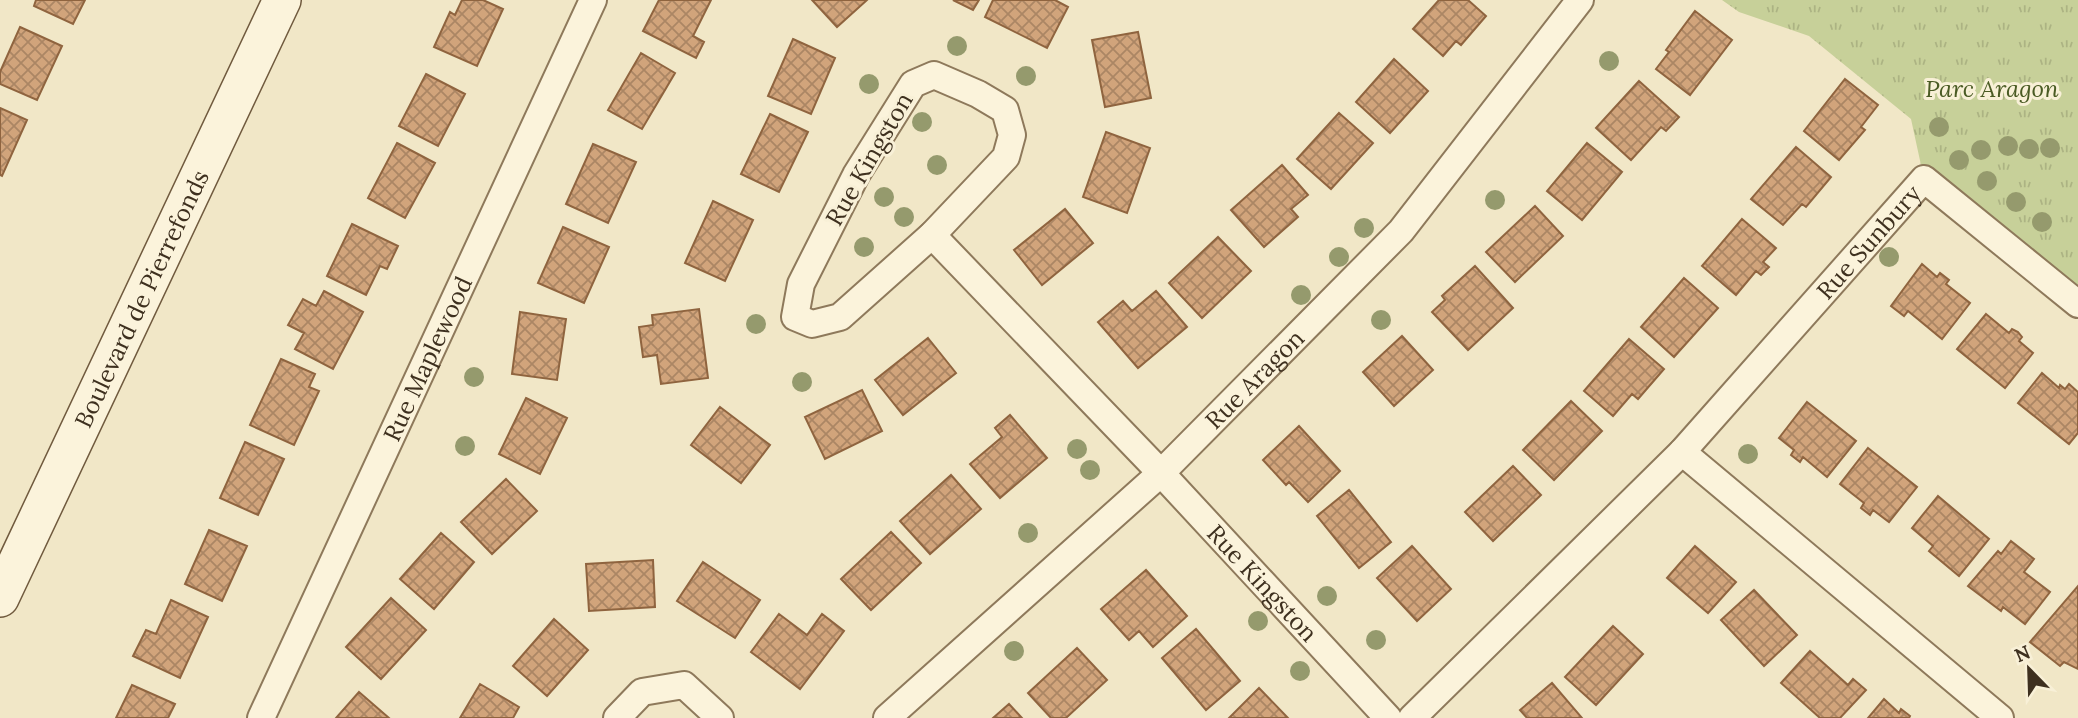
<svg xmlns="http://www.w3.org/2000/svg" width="2078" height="718" font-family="Lora,serif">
<defs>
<pattern id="park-tufts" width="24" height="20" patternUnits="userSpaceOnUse" patternTransform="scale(1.75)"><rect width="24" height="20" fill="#c7d099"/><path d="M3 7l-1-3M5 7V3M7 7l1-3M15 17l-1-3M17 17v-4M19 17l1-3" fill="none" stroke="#acb383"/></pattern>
<pattern id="building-cross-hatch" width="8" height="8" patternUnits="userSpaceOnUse" patternTransform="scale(1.75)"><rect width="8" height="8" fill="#d1a47b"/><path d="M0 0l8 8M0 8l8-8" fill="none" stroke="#ab8664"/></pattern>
</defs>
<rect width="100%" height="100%" fill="#f1e7c7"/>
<!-- park -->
<path fill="url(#park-tufts)" d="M1722,0H2078V304L1924,179L1911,119L1809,36L1739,12Z"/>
<!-- building -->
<path fill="url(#building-cross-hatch)" stroke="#8f643f" stroke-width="2" d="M36,0H85L73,24L34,6Z
M462,0H483L503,9L477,66L434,47L450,12L455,15Z
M659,0H711L693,36L704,42L696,58L643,31Z
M812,0H867L837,27Z
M953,0H979L973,10Z
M993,0H1055L1068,7L1047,48L985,17Z
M1439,0H1468L1486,16L1461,45L1456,41L1443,56L1413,29Z
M1695,11L1732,40L1690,95L1656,69L1669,52L1666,50Z
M20,27L62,46L37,100L0,84V72Z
M1138,32L1151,98L1105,107L1092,40Z
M793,39L835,58L811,114L768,96Z
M641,53L675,73L642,129L608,110Z
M1394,59L1428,91L1390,133L1356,102Z
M426,74L465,94L438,146L399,126Z
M1845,79L1878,105L1861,127L1865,130L1839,160L1804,131Z
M1639,81L1679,117L1666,131L1661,127L1631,160L1596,128Z
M0,108L27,120L2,176L0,175Z
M1339,113L1373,143L1331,189L1297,159Z
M770,114L808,132L779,192L741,174Z
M1106,132L1150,148L1127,213L1083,197Z
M397,143L435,163L405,218L368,198Z
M1587,143L1622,172L1582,220L1547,191Z
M593,144L636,162L608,223L566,204Z
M1796,147L1831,177L1806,207L1802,204L1783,225L1751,199Z
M1282,165L1308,195L1291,209L1298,217L1264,247L1231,210Z
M713,201L753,220L725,281L685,263Z
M1535,206L1563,236L1515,282L1486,252Z
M1065,209L1093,243L1042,285L1014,250Z
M1742,219L1776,248L1763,262L1769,267L1761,275L1756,271L1736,295L1702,266Z
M352,224L398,246L387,269L380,266L366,295L327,276Z
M563,227L609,247L584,303L538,283Z
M1218,237L1251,271L1202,318L1169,283Z
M1922,264L1937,277L1940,273L1949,280L1946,284L1970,303L1942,339L1908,311L1904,316L1891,306Z
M1475,266L1513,308L1468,350L1432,312L1445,300L1442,296Z
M1684,278L1718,308L1674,357L1641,327Z
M324,291L363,312L333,369L295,349L304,333L288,325L303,299L316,306Z
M1156,291L1187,327L1138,368L1098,322L1123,301L1132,311Z
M699,309L708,378L661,384L657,355L643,357L639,327L653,325L652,315Z
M520,312L566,319L557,380L512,374Z
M1986,314L2009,333L2012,329L2018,332L2022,337L2019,341L2033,353L2005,388L1957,349Z
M1402,336L1433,370L1394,406L1363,372Z
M928,338L956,373L903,415L875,380Z
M1629,339L1664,369L1638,399L1632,394L1613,416L1584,391Z
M281,359L315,374L309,387L319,391L294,445L250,425Z
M2042,373L2059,388L2060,385L2065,389L2069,384L2078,392V433L2069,444L2018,403Z
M862,390L882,431L825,459L805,417Z
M526,398L567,418L540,474L499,454Z
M1571,401L1602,431L1554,480L1523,450Z
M1807,402L1856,441L1827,477L1803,457L1800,462L1791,455L1794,450L1779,438Z
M720,407L770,445L741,483L691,445Z
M1010,415L1047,458L1000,498L970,464L1002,437L995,428Z
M1299,426L1340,471L1308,502L1289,482L1286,485L1263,460Z
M245,442L284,459L258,515L220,498Z
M1868,448L1917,487L1889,522L1873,510L1870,515L1861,508L1864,503L1840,484Z
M1513,466L1541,495L1493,541L1465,512Z
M951,475L981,509L930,554L900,521Z
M506,479L537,511L492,554L461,522Z
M1349,490L1391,542L1359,568L1317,516Z
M1938,496L1989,539L1959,576L1929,551L1933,546L1912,528Z
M209,530L247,546L222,601L185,584Z
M891,532L921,563L871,610L841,579Z
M441,533L474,562L434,609L400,579Z
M2011,541L2034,559L2024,572L2050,592L2025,624L2003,607L2001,611L1968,586L1998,551L2001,554Z
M1412,546L1451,589L1417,621L1377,578Z
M1695,546L1736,582L1708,613L1667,578Z
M653,560L655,607L589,611L586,564Z
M703,562L760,600L735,638L677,601Z
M1146,570L1187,616L1153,647L1139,631L1129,640L1101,609Z
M2078,586V669L2064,662L2060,666L2030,642Z
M1754,590L1797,635L1764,666L1721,620Z
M391,598L426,630L381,679L346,647Z
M171,600L208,617L180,678L133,656L146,630L156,634Z
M779,614L807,635L822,614L844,631L800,689L751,652Z
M554,619L588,650L547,696L513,666Z
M1613,626L1643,654L1596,705L1565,677Z
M1196,629L1240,681L1206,710L1162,658Z
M1077,648L1107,680L1066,718H1051L1028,693Z
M1810,651L1848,685L1853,679L1866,690L1840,718H1820L1781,683Z
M1552,683L1582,718H1527L1520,710Z
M480,684L519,707L513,718H460Z
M132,685L175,704L168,718H116Z
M1259,688L1288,718H1229Z
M359,692L389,718H336Z
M1884,699L1899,713L1901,709L1910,716L1909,718H1868Z
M1009,704L1022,718H993Z"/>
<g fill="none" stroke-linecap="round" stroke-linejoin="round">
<defs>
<g id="minor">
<path d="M934,75L978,94L1005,110L1012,135L1006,157L932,235L840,317L812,324L795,317L801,284L856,175L913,84Z"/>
<path id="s1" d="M932,235L1161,473L1388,718"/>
<path d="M1682,452L2000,718"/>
<path id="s2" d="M261,718L593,0"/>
<path d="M617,718L642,692L684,685L720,718"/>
<path id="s3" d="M887,718L1161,473L1401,231L1580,0"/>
<path id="s4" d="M1412,718L1682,452L1924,179L2078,304"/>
</g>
<g id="secondary">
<path id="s5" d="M0,598L282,0"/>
</g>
</defs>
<!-- minor casing -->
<use href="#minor" stroke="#8e795b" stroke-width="30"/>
<!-- secondary casing -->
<use href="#secondary" stroke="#705a3e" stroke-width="40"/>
<!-- minor -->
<use href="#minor" stroke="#fbf3db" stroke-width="26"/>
<!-- secondary -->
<use href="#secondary" stroke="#fbf3db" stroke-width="37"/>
</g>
<!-- trees -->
<g fill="#959a6d">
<circle cx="957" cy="46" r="10"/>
<circle cx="1609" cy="61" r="10"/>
<circle cx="1026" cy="76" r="10"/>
<circle cx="869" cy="84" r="10"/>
<circle cx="922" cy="122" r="10"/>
<circle cx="1939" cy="127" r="10"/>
<circle cx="2008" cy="146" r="10"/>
<circle cx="2050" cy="148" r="10"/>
<circle cx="2029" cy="149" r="10"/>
<circle cx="1981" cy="150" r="10"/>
<circle cx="1959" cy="160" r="10"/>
<circle cx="937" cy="165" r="10"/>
<circle cx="1987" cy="181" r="10"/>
<circle cx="884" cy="197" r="10"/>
<circle cx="1495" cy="200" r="10"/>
<circle cx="2016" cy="202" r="10"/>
<circle cx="904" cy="217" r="10"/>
<circle cx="2042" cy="222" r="10"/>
<circle cx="1364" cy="228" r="10"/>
<circle cx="864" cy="247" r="10"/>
<circle cx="1339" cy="257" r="10"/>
<circle cx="1889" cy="257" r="10"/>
<circle cx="1301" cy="295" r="10"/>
<circle cx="1381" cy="320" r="10"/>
<circle cx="756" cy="324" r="10"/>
<circle cx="474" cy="377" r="10"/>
<circle cx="802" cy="382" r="10"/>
<circle cx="465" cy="446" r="10"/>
<circle cx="1077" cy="449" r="10"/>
<circle cx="1748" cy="454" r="10"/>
<circle cx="1090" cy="470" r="10"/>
<circle cx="1028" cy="533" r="10"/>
<circle cx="1327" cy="596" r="10"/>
<circle cx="1258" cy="621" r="10"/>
<circle cx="1376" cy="640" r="10"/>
<circle cx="1014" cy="651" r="10"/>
<circle cx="1300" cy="671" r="10"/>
</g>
<g text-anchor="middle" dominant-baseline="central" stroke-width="6" stroke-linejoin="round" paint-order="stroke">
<!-- park labels -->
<g font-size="24" font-style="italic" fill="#4a5b24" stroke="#f8f0d7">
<text x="1992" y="88">Parc Aragon</text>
</g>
<!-- street labels -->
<g font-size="24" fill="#3e301f" stroke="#f8f0d7">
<text transform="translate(869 159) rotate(-60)">Rue Kingston</text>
<text stroke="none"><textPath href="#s4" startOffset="660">Rue Sunbury</textPath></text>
<text stroke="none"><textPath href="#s5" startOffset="331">Boulevard de Pierrefonds</textPath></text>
<text stroke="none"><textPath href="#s2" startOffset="396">Rue Maplewood</textPath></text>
<text stroke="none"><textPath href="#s3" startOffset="500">Rue Aragon</textPath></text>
<text stroke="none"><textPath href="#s1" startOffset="480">Rue Kingston</textPath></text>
</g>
</g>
<!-- north arrow -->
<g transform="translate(2029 669) rotate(337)" stroke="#f8f0d7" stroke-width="5" paint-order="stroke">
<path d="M0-5L12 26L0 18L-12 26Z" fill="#3e301f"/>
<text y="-10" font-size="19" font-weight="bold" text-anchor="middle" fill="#3e301f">N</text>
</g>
</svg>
